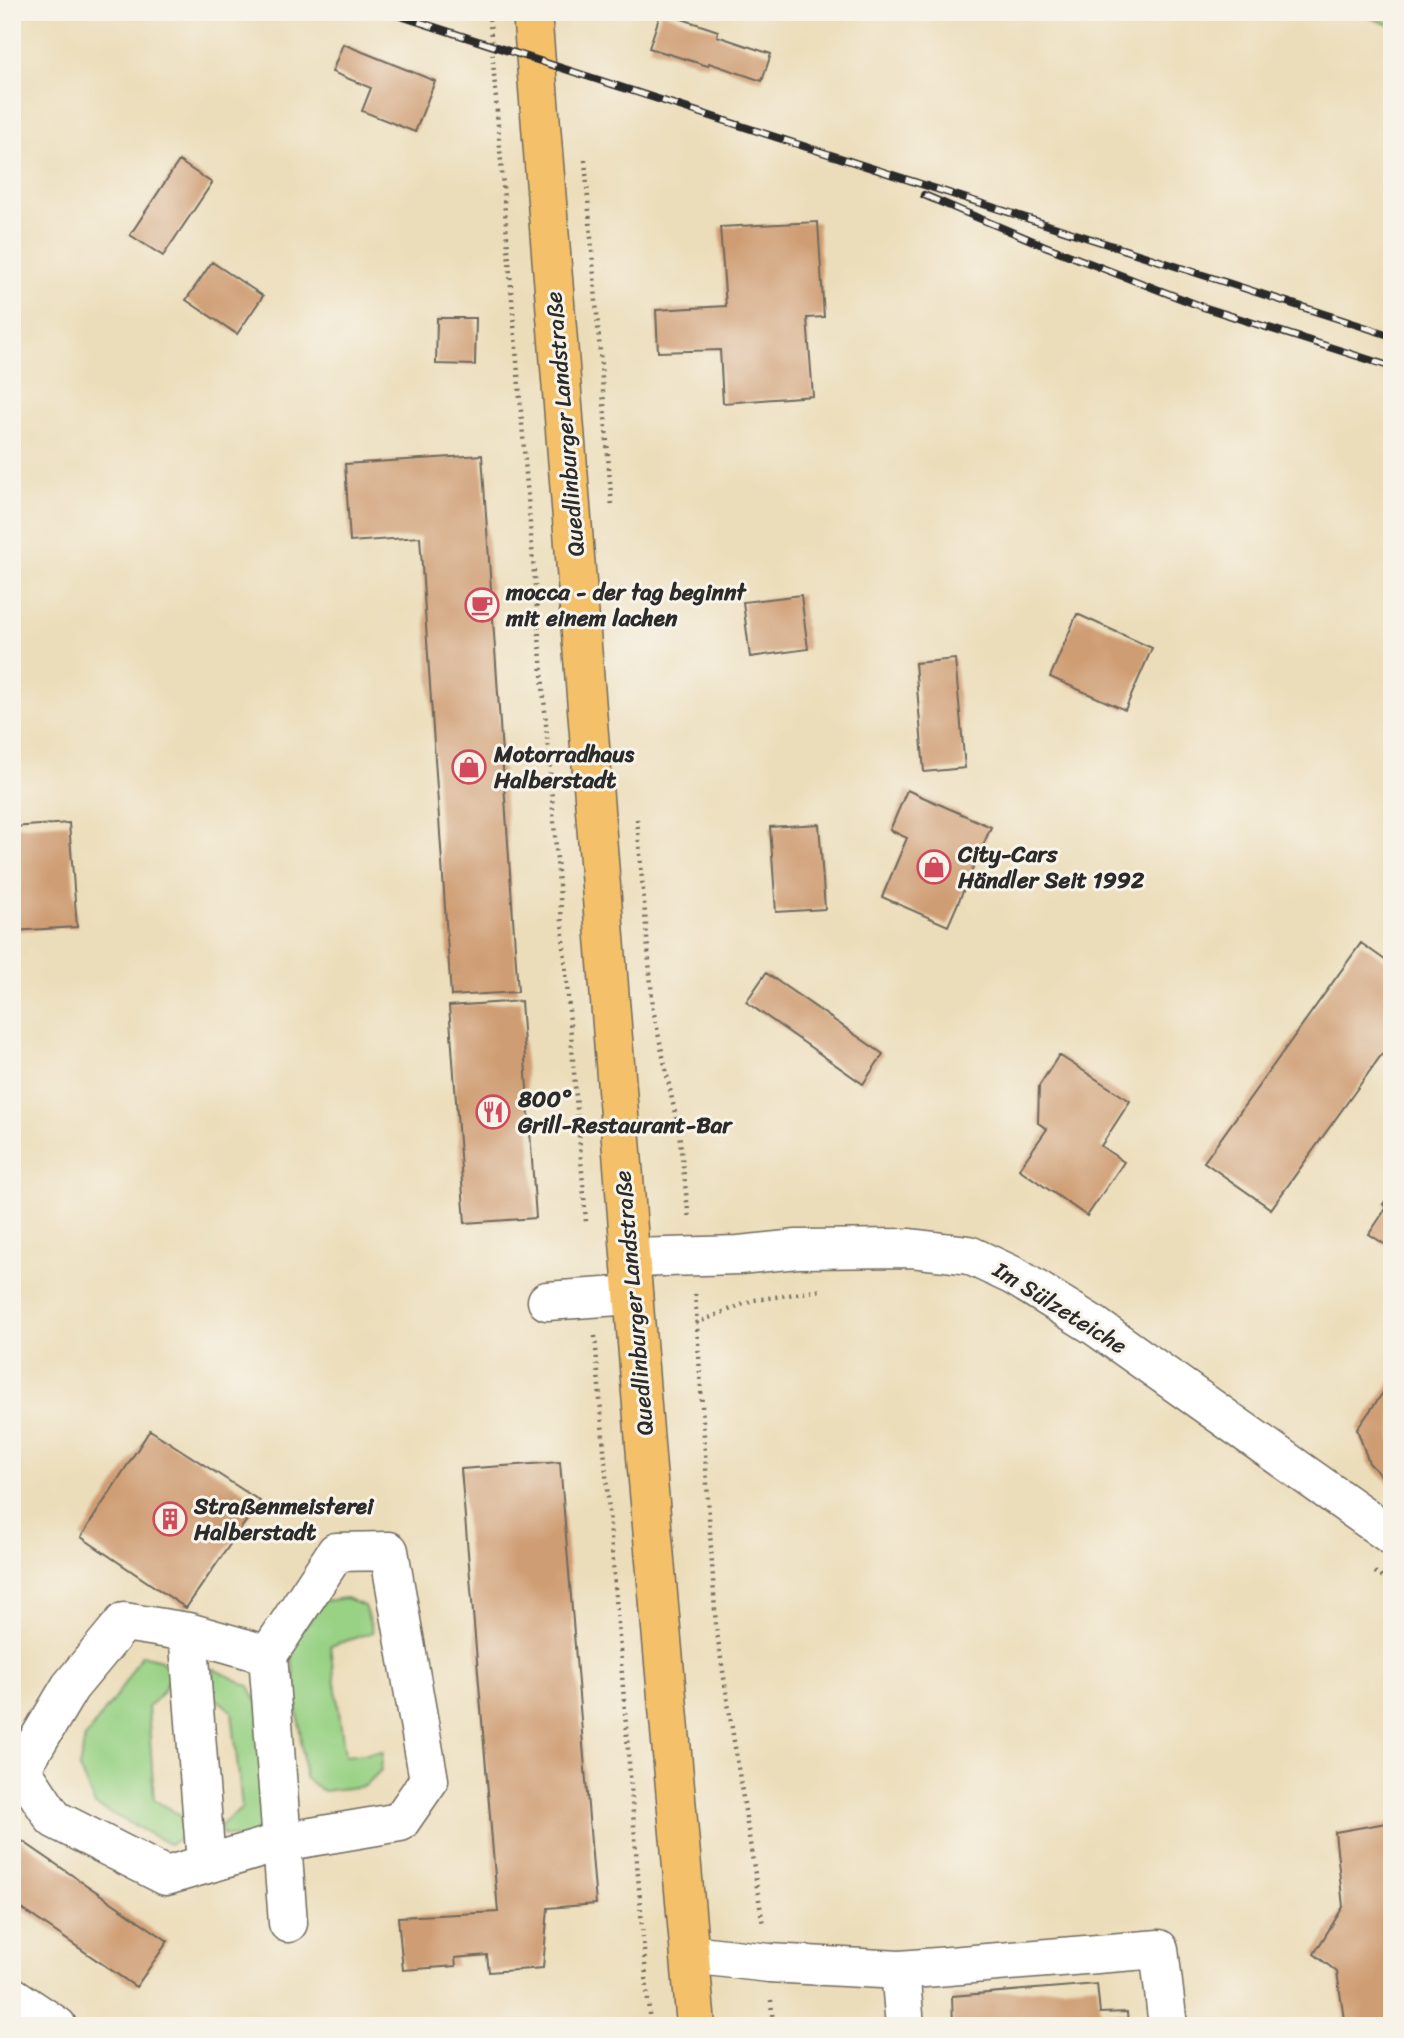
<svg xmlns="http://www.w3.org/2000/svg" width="1404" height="2038" font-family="Sriracha,sans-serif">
<rect width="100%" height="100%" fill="#f7f3e8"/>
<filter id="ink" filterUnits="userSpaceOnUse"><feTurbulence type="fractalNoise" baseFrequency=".0143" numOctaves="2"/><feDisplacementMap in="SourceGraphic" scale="14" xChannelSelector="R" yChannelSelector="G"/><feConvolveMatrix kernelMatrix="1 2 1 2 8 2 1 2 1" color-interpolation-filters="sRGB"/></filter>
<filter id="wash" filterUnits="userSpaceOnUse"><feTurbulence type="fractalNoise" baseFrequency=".00686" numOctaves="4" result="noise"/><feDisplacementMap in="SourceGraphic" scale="28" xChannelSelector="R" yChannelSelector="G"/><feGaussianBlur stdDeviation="1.57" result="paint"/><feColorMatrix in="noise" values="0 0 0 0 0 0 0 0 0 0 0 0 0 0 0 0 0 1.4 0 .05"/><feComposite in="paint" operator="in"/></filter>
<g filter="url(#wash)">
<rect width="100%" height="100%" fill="#ecddba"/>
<!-- green -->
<path fill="#99d285" stroke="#627e58" stroke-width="2" d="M1369,12H1392V26L1366,16Z
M346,1598L364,1606L373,1632L330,1646L345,1756L383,1752L381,1770L365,1786L323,1791L305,1778L291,1646L324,1601Z
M142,1655L161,1660L171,1674L164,1690L148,1707L154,1800L180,1815L182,1838L169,1844L95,1805L79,1768L85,1738L119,1692Z
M214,1669L249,1686L262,1711L263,1824L248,1839L223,1835L220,1826L242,1808L232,1711L209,1693Z"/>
<g id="blocks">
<!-- building -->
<path fill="#cf9d73" d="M661,12L718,31L717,36L771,54L762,81L709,63L708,66L649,48Z
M343,44L435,81L415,132L362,111L371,88L332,72Z
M179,161L212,183L163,256L130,235Z
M818,222L824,317L807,318L813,396L723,403L720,350L658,352L656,310L726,306L720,227Z
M212,262L263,296L237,334L186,300Z
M437,318H476L475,365L436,364Z
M482,455L518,992L451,996L420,537L350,542L345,464Z
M801,595L808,649L750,657L743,602Z
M1077,614L1152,648L1125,710L1050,677Z
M955,659L965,768L924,772L915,663Z
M907,790L991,827L948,926L882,897L907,838L890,830Z
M69,823L77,927L12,931V827Z
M819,824L825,909L776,912L770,827Z
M1361,943L1392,965V1040L1271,1209L1204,1162Z
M766,973L883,1054L863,1084L746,1002Z
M521,1001L536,1218L465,1223L449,1006Z
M1059,1055L1130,1101L1101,1146L1124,1162L1087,1216L1019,1169L1047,1129L1038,1123L1039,1086Z
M1392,1192V1249L1369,1234L1387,1207L1383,1204Z
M1392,1380V1487L1369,1463L1357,1429Z
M150,1430L260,1501L186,1608L81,1537Z
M560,1462L596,1904L548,1908L543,1968L489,1972L487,1955L455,1958L456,1966L403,1970L398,1917L498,1912L461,1469Z
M1392,1822V2026H1345L1337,1972L1314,1954L1343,1907L1335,1832Z
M12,1834L168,1941L136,1987L12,1902Z
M1097,1984L1100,2013L1127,2012L1128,2026H953L952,1996Z"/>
</g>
</g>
<g filter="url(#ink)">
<use href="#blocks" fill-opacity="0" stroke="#6f695d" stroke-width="2"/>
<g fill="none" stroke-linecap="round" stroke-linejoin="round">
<defs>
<path id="minor" d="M631,1258L739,1255L797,1249L910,1248L969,1255L1014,1276L1095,1326L1392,1536
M547,1301L633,1295
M188,1632L206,1863
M268,1655L188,1632L124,1622L70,1687L21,1769L54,1819L166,1876L282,1842L400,1822L429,1780L389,1551L336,1552L268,1655L288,1923
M690,1954L769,1963L900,1970L1159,1949L1168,2026
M900,1970L905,2026
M12,1996L57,2026"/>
<path id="major" d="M532,12L647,1469L696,2026"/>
</defs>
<!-- minor casing -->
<use href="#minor" stroke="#6f695d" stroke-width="41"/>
<!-- major casing -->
<use href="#major" stroke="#6f695d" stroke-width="41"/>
<!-- path -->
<path stroke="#6f695d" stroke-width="4.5" stroke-dasharray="2 5" stroke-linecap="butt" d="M489,12L586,1222
M585,160L612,507
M637,819L653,1009L679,1132L689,1219
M695,1294L716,1627L763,1925
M696,1323L754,1300L823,1290
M595,1336L650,2026
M1375,1572L1392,1584
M771,2000L773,2026"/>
<!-- minor -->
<use href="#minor" stroke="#fff" stroke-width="38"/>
<!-- major -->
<use href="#major" stroke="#f4c16a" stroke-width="38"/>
<defs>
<path id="rail" d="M388,12L1392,336
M924,195L1045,246L1203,307L1392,367"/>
</defs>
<!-- rail casing -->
<use href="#rail" stroke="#2b2b2b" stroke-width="8"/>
<!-- rail -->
<use href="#rail" stroke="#f7f3e8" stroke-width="5" stroke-dasharray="16" stroke-linecap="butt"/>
</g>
</g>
<!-- icons -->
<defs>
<symbol id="cafe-ring" viewBox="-11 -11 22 22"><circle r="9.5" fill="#f7f3e8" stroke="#d1495b" stroke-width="1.5"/><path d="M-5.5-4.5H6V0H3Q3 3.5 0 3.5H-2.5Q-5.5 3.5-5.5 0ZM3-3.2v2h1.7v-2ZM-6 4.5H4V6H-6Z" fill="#d1495b"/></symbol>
<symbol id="shop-ring" viewBox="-11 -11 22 22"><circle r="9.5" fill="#f7f3e8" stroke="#d1495b" stroke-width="1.5"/><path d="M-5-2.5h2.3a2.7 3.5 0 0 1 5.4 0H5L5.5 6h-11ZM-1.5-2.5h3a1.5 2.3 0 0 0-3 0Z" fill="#d1495b"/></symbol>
<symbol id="restaurant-ring" viewBox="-11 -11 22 22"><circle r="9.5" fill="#f7f3e8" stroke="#d1495b" stroke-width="1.5"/><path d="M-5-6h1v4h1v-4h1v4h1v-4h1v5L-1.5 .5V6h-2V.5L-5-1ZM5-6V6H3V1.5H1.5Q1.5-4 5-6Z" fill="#d1495b"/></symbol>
<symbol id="building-ring" viewBox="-11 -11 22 22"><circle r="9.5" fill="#f7f3e8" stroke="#d1495b" stroke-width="1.5"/><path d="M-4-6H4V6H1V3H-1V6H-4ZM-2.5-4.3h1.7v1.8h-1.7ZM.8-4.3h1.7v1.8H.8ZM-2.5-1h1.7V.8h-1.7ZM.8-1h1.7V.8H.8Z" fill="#d1495b"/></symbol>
</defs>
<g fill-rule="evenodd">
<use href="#cafe-ring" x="463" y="586" width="38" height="38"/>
<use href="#shop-ring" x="450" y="748" width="38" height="38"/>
<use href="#shop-ring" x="915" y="848" width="38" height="38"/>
<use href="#restaurant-ring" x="474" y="1093" width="38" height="38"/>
<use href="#building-ring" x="151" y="1500" width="38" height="38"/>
</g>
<g text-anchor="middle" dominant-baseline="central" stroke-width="6" stroke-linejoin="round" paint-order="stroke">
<!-- street labels -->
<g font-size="23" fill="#2b2b2b" stroke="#f7f3e8">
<text transform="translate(565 424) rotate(-95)">Quedlinburger Landstraße</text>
<text transform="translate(634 1303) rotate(-95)">Quedlinburger Landstraße</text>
<text transform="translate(1060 1308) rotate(32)">Im Sülzeteiche</text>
</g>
<!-- poi labels -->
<g font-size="23" font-weight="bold" fill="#2b2b2b" stroke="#f7f3e8" text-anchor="start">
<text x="506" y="592">mocca - der tag beginnt<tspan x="506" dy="26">mit einem lachen</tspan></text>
<text x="494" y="754">Motorradhaus<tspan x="494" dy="26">Halberstadt</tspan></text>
<text x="958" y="854">City-Cars<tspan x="958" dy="26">Händler Seit 1992</tspan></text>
<text x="518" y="1099">800°<tspan x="518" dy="26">Grill-Restaurant-Bar</tspan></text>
<text x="194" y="1506">Straßenmeisterei<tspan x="194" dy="26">Halberstadt</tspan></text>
</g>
</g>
<!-- margin -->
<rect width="1404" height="2038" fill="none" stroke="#f7f3e8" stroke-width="42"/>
</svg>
